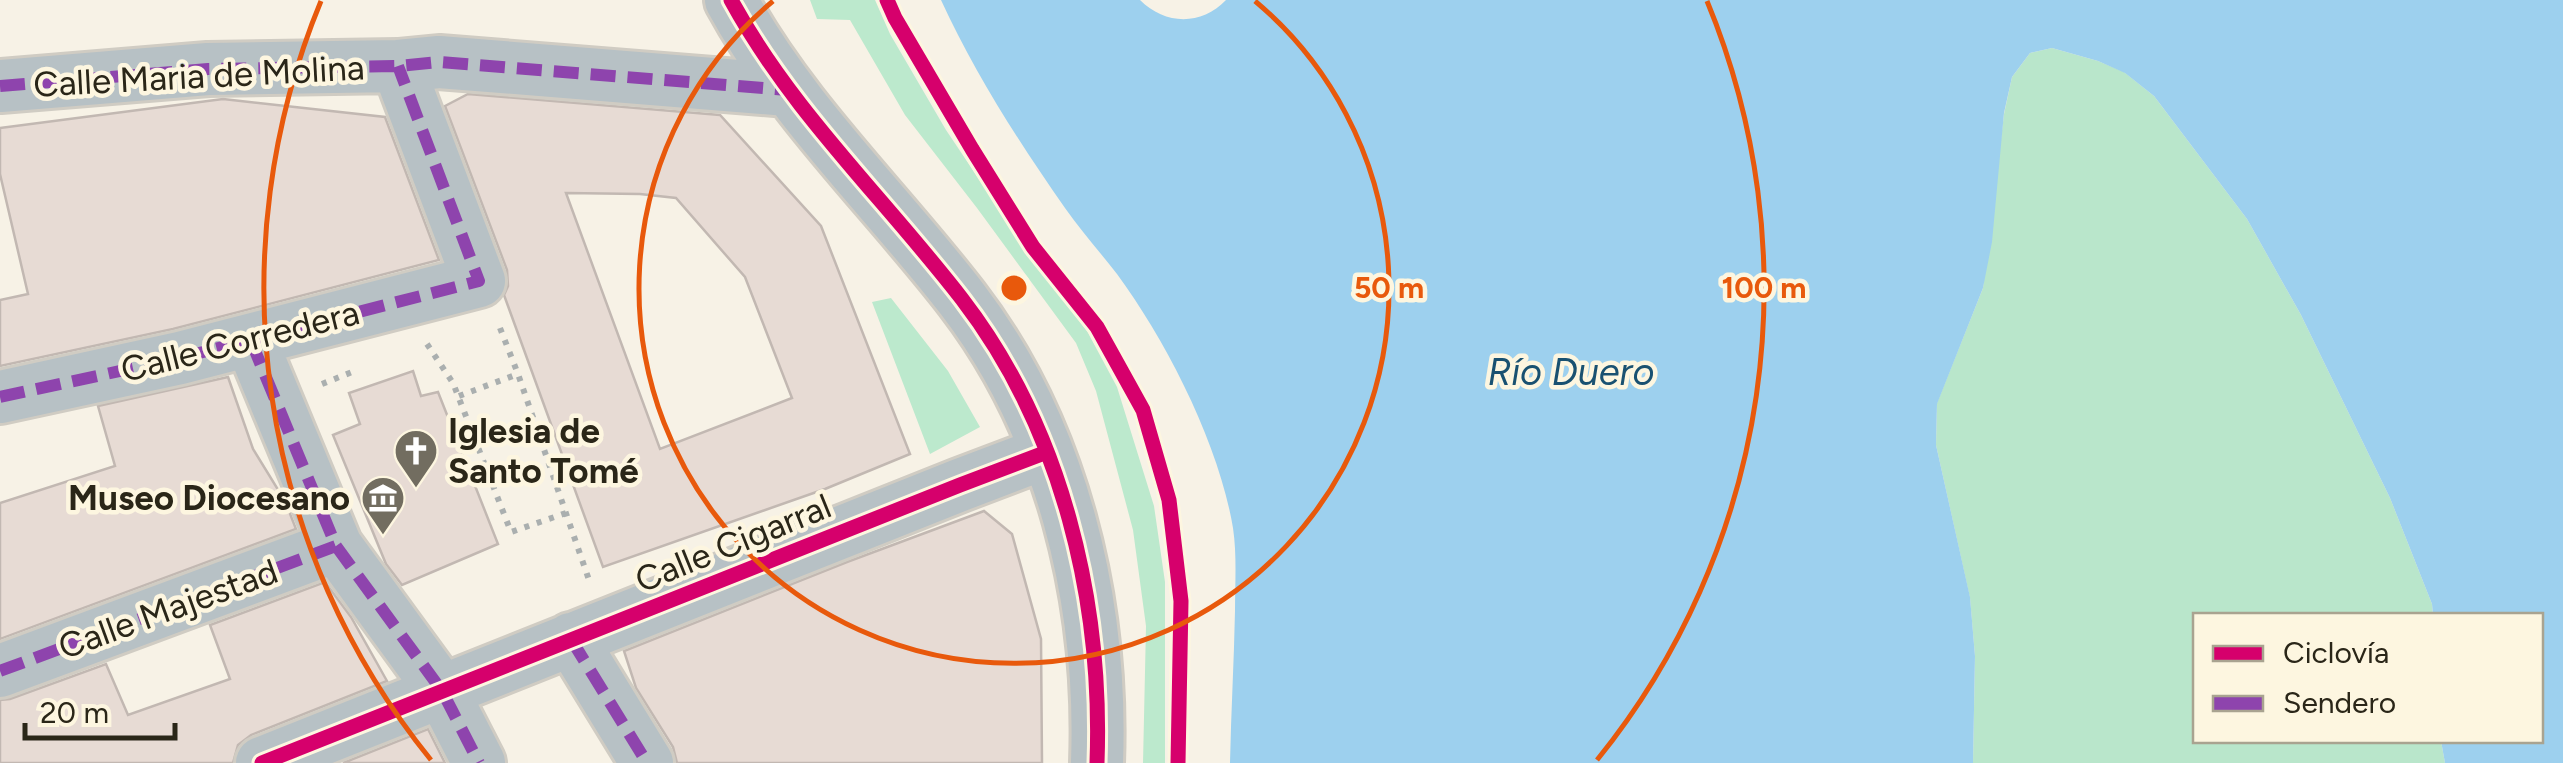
<svg xmlns="http://www.w3.org/2000/svg" width="2563" height="763" font-family="Figtree,sans-serif">
<rect width="100%" height="100%" fill="#f7f2e6"/>
<!-- green -->
<path fill="#bce9cd" d="M810,0H875L890,34L946,130L1027,251L1087,331L1117,387L1154,506L1165,582V763H1143L1146,626L1133,530L1096,391L1076,343L977,208L905,115L850,20L817,19Z
M891,298L948,371L980,427L930,454L872,302Z"/>
<!-- forest -->
<path fill="#b9e6cb" d="M2052,48L2098,61L2124,72L2154,96L2247,219L2301,315L2390,498L2432,604L2433,615L2196,616V740L2441,741L2445,763H1973L1975,656L1970,598L1936,445L1937,403L1983,288L2004,114L2012,77L2030,53Z"/>
<!-- water -->
<path fill="#9dd0ee" d="M941,0H1140C1165,25 1201,26 1226,0H2563V763H2445L2441,741L2540,740V616L2433,615L2432,604L2390,498L2301,315L2247,219L2154,96L2125,73L2098,61L2052,48L2030,53L2012,77L2004,113L1992,242L1983,288L1937,404L1936,445L1970,597L1975,656L1973,763H1230C1231,712 1234,662 1235,611C1235,584 1237,555 1233,528C1219,444 1167,342 1117,274C1100,252 1081,231 1065,208C1020,144 974,72 941,0Z"/>
<!-- building -->
<path fill="#e7dbd4" stroke="#c2b8b2" stroke-width="2.5" fill-rule="evenodd" d="M468,94L720,115L821,226L910,454L825,489L603,567L504,295L508,286L507,270L445,106ZM566,193L640,194L676,198L745,277L792,398L660,449Z
M223,99L385,117L439,260L173,329L0,366V300L28,294L0,174V128Z
M413,371L421,396L438,392L498,544L402,585L386,564L333,435L360,424L349,393Z
M228,377L253,449L285,501L296,529L0,639V503L115,466L98,406Z
M984,511L1012,534L1041,639L1042,763H677L673,747L636,688L624,651L847,562Z
M325,582L351,617L387,681L251,735L238,745L233,763H0V700L10,699L106,664L128,715L230,679L210,625Z
M428,729L445,763H343Z"/>
<g fill="none" stroke-linecap="round" stroke-linejoin="round">
<defs>
<path id="minor" d="M731,0C792,112 885,199 962,299C1062,429 1103,601 1097,763
M0,86L208,69L398,66L439,62L788,90
M251,341L336,546L442,691L479,763
M0,397L180,358L479,281L398,66
M571,639L647,763
M0,671L336,546
M262,763L960,485L1047,452"/>
</defs>
<!-- minor casing -->
<use href="#minor" stroke="#d0ccc3" stroke-width="58"/>
<!-- path -->
<path stroke="#aaafaf" stroke-width="6" stroke-dasharray="5 8" stroke-linecap="butt" d="M500,328L518,374L589,580
M427,344L453,383L511,532L566,513
M322,384L357,370
M459,396L518,374"/>
<!-- minor -->
<use href="#minor" stroke="#b7c1c5" stroke-width="52"/>
<!-- quiet -->
<path stroke="#8e44ad" stroke-width="12" stroke-dasharray="25 12" stroke-linecap="butt" d="M0,86L208,69L398,66L439,62L788,90
M251,341L336,546L442,691L479,763
M0,397L180,358L479,281L398,66
M571,639L647,763
M0,671L336,546"/>
<defs>
<path id="cycleway" d="M731,0C792,112 885,199 962,299C1062,429 1103,601 1097,763
M887,0L895,18L972,149L1033,247L1097,327L1143,410L1169,500L1181,601L1178,763
M262,763L960,485L1047,452"/>
</defs>
<!-- cycleway casing -->
<use href="#cycleway" stroke="#fdf6e0" stroke-width="21"/>
<!-- cycleway -->
<use href="#cycleway" stroke="#d6006c" stroke-width="15"/>
</g>
<!-- distance rings -->
<g fill="none" stroke="#e8590c" stroke-width="5">
<path d="M1255 1A375 375 0 1 1 773 1"/>
<path d="M431 760A750 750 0 0 1 321 1M1707 1A750 750 0 0 1 1597 760"/>
</g>
<!-- icons -->
<defs>
<symbol id="church-pin" viewBox="-11 -11 22 30"><path d="M0 17L-7.5 6A9.5 9.5 0 1 1 7.5 6Z" fill="#726d60" stroke="#fdf6e0"/><path d="M-1.2-6h2.4v3.5h3.3v2.4h-3.3V6h-2.4V-.1h-3.3v-2.4h3.3Z" fill="#fff"/></symbol>
<symbol id="museum-pin" viewBox="-11 -11 22 30"><path d="M0 17L-7.5 6A9.5 9.5 0 1 1 7.5 6Z" fill="#726d60" stroke="#fdf6e0"/><path d="M0-6L6-3V-2H-6V-3ZM-5-1h2V3h-2ZM-1-1h2V3h-2ZM3-1h2V3H3ZM-6 4H6V6H-6Z" fill="#fff"/></symbol>
</defs>
<g fill-rule="evenodd">
<use href="#church-pin" x="391" y="426" width="50" height="68"/>
<use href="#museum-pin" x="358" y="473" width="50" height="68"/>
</g>
<g text-anchor="middle" dominant-baseline="central" stroke-width="9" stroke-linejoin="round" paint-order="stroke">
<!-- street labels -->
<g font-size="35" fill="#2a2618" stroke="#fdf6e0">
<text transform="translate(199 76) rotate(-3)">Calle Maria de Molina</text>
<text transform="translate(240 341) rotate(-14)">Calle Corredera</text>
<text transform="translate(733 543) rotate(-22)">Calle Cigarral</text>
<text transform="translate(168 609) rotate(-20)">Calle Majestad</text>
</g>
<!-- poi labels -->
<g font-size="35" font-weight="bold" fill="#2a2618" stroke="#fdf6e0" text-anchor="start">
<text x="448" y="431">Iglesia de<tspan x="448" dy="40">Santo Tomé</tspan></text>
<text x="350" y="498" text-anchor="end">Museo Diocesano</text>
</g>
<!-- water labels -->
<g font-size="38" font-style="italic" fill="#195171" stroke="#fdf6e0">
<text x="1571" y="372">Río Duero</text>
</g>
</g>
<circle cx="1014" cy="288" r="15" fill="#e8590c" stroke="#fdf6e0" stroke-width="5"/>
<g font-size="30" text-anchor="middle" font-weight="bold" fill="#e8590c" stroke="#fdf6e0" stroke-width="9" stroke-linejoin="round" paint-order="stroke">
<text x="1389" y="298">50 m</text>
<text x="1764" y="298">100 m</text>
</g>
<!-- legend -->
<rect x="2193" y="613" width="350" height="130" fill="#fdf6e0" stroke="#a9a390" stroke-width="2.5"/>
<rect x="2213" y="646" width="50" height="15" fill="#d6006c" stroke="#a9a390" stroke-width="2.5"/>
<text x="2283" y="663" font-size="30" fill="#2a2618">Ciclovía</text>
<rect x="2213" y="696" width="50" height="15" fill="#8e44ad" stroke="#a9a390" stroke-width="2.5"/>
<text x="2283" y="713" font-size="30" fill="#2a2618">Sendero</text>
<!-- scale -->
<path d="M25 723v15h150v-15" fill="none" stroke="#2a2618" stroke-width="5"/>
<text x="40" y="723" font-size="30" fill="#2a2618" stroke="#fdf6e0" stroke-width="8" paint-order="stroke">20 m</text>
</svg>
